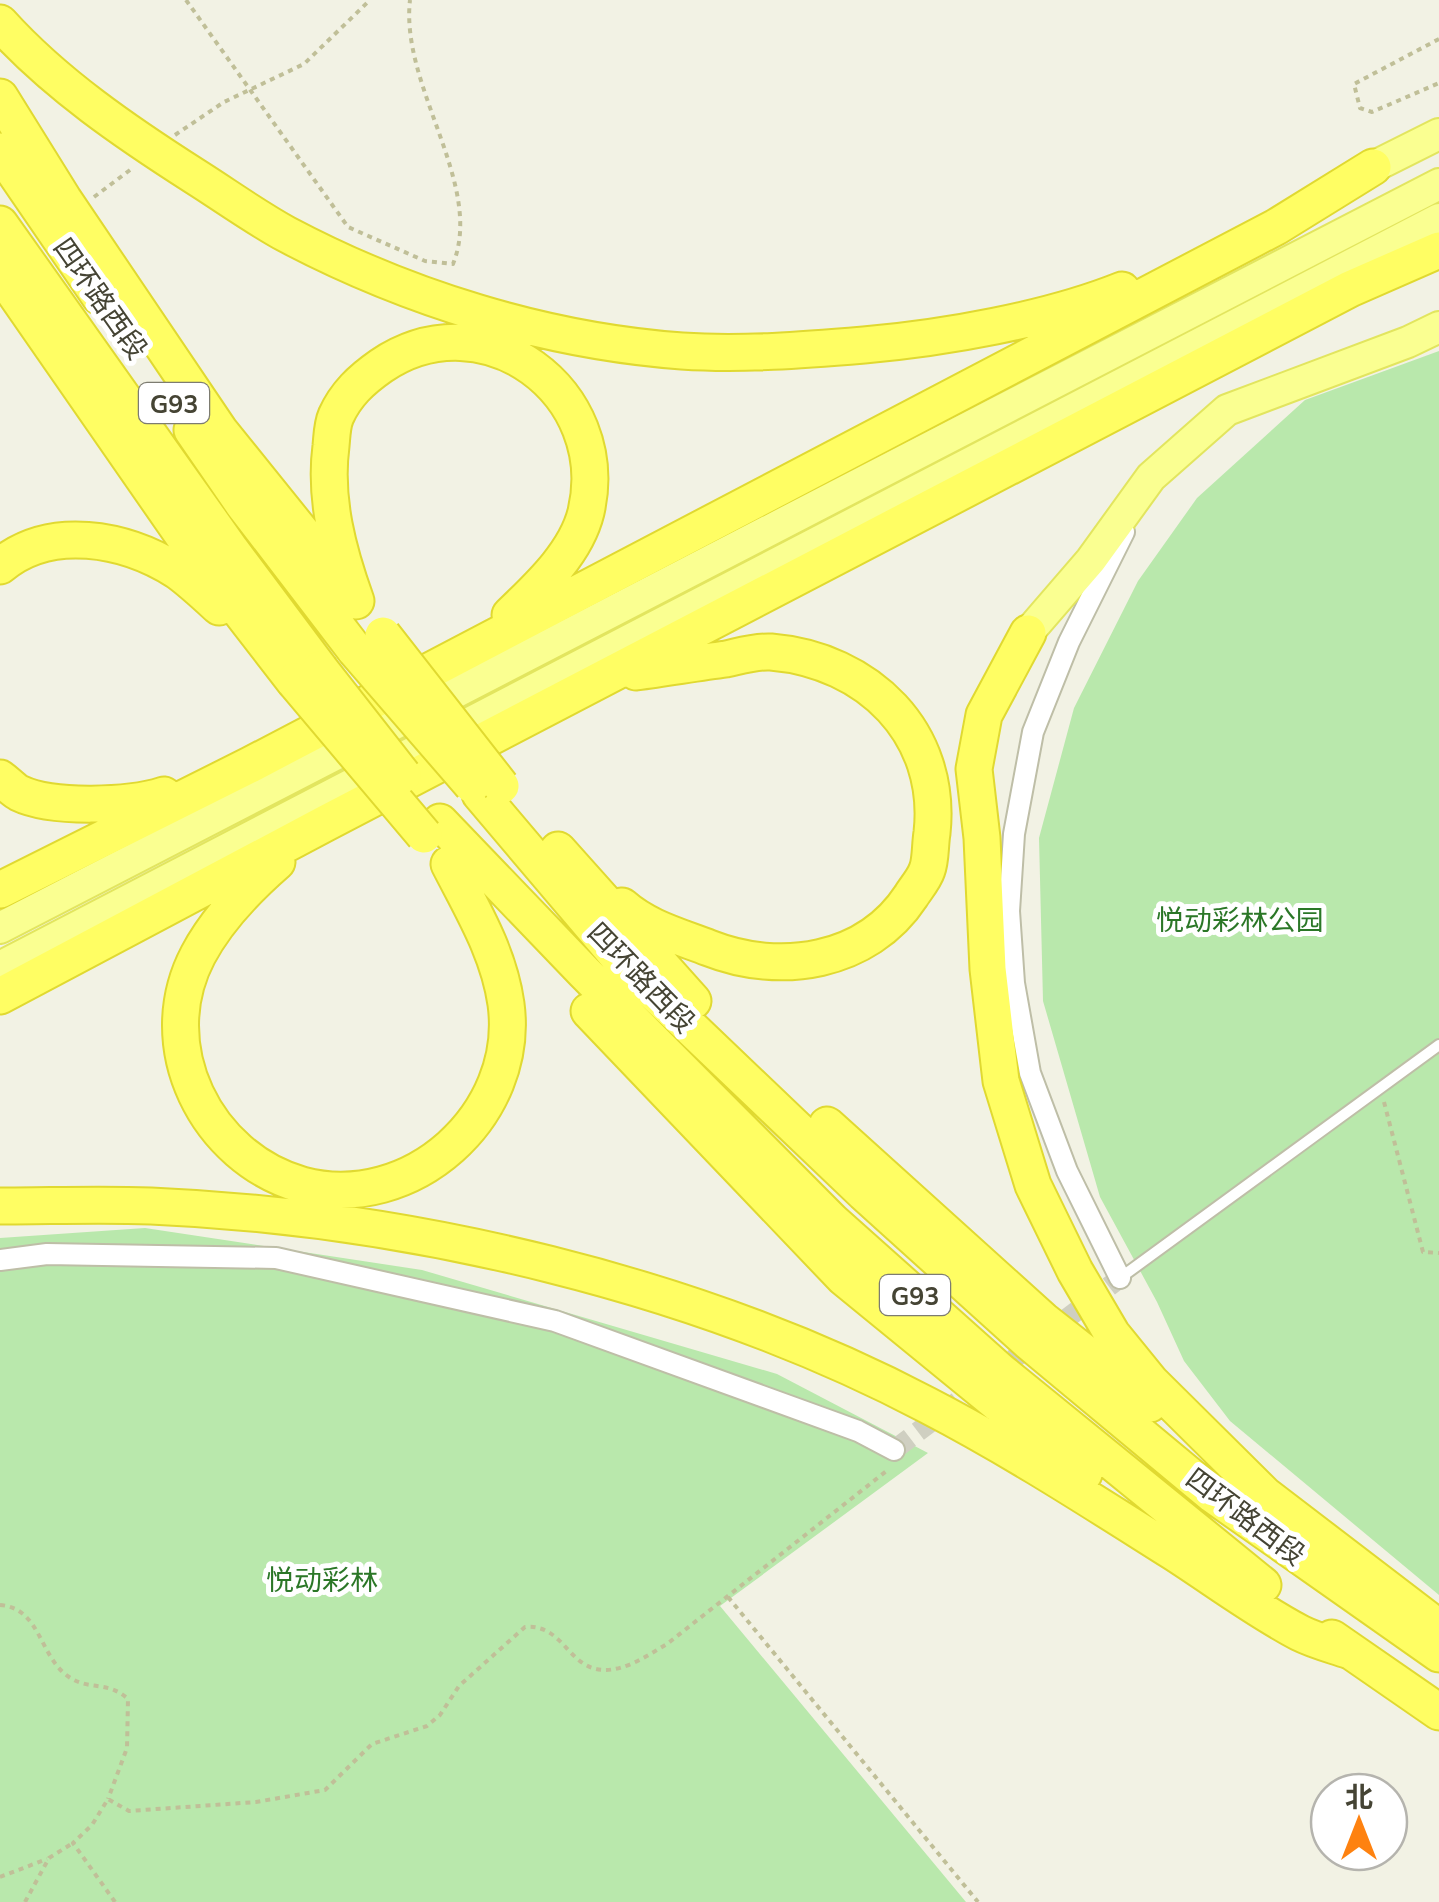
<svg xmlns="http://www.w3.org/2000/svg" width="1439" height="1902" font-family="Mulish,'Noto Sans SC',sans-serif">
<rect width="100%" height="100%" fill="#f2f2e4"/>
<!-- green -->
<path fill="#b9e8ac" d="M1439,351V1595L1230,1421L1184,1361L1157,1302L1100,1197L1043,1001L1039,838L1074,708L1138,581L1197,498L1305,400Z
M145,1228L422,1270L777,1374L928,1453L720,1606L966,1902H0V1238Z"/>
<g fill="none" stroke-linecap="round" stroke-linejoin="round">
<!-- street-tunnel -->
<path stroke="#cfcfc1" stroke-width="20" stroke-dasharray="20 10" stroke-linecap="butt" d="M894,1450L1120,1278"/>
<defs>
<path id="lane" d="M1120,1278L1439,1045"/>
<path id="street" d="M0,1260L47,1254L276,1258L555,1321L858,1431L894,1450
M1120,1278L1067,1171L1030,1073L1014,983L1009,911L1014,834L1033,732L1069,642L1124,532"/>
<path id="primary" d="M1373,167L1439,134
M1028,633L1091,560L1151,477L1227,410L1408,342L1439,327
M0,928L1439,184
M0,967L1439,219"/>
<path id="highway" d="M0,23C55,84 127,133 196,177C226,196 255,217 286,234C407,298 545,341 682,351C742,355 804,350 864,345C944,338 1047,320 1122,290
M0,97L64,200L220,431L345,586
M0,151L100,297
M0,224L231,550L320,669
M0,272L195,553L294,681
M192,430L243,504L355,650
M0,566C50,524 125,538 177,571C191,581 206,595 219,607
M356,601C338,551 324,499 331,446C332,436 332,425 336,416C346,394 361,380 381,366C484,296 614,392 586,512C576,553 539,587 510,615
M1028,633L984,715L974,769L982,838L988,969L1001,1081L1033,1185L1075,1271L1112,1334L1151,1382L1265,1495L1439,1628
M0,778C6,782 13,790 19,793C52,809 130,806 164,795
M480,794L624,964L864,1193L1029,1342L1213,1495L1439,1654
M440,822L584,972L832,1221L1000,1371L1263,1585
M558,850L693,1001
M277,862C246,889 217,919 198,955C150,1046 206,1158 302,1185C411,1214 521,1115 506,1004C499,953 472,909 449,864
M0,890L250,765L1276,227L1373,167
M622,906C647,928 678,936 709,948C780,976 867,963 911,896C916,888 924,879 927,870C931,860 930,844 932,833C943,733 868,660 771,652C757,651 740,656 726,659C696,663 666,668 636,672
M0,996L326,823L1350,289L1439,250
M589,1011L844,1278L1084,1474
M827,1125L1043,1320L1150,1404
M0,1206C50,1206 101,1204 151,1206C409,1217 697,1284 927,1405C1012,1449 1092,1501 1173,1552C1215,1579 1256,1610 1300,1633C1316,1641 1333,1645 1350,1651
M1332,1638L1439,1712"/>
</defs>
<!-- lane casing -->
<use href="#lane" stroke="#bebea7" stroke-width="14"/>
<!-- street casing -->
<use href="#street" stroke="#bebea7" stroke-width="24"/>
<!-- primary casing -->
<use href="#primary" stroke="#e2e55f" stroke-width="34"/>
<!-- highway casing -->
<use href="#highway" stroke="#e0d931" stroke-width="39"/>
<!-- path -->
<path stroke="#c0bf98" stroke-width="4" stroke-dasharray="5 5" stroke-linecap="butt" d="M186,0L348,227L425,261L453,264C485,185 400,87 410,0
M1439,39L1354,84L1360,108L1372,112L1439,83
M175,135L224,102L304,64L370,0
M94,197L130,170
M1384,1102L1423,1252L1439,1253
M728,1597L978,1902
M0,1605C41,1608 39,1657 69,1677C89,1691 107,1680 128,1699L127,1748L108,1799
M0,1877L47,1859
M25,1902L49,1858L73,1843
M115,1902L73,1843L92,1825L108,1799L129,1811L256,1802L325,1790L372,1744L427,1726L440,1715L459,1686L525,1627C572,1623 568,1690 631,1664C643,1659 655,1651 667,1644L889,1469"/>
<!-- lane -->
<use href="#lane" stroke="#fff" stroke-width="10"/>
<!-- street -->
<use href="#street" stroke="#fff" stroke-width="20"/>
<!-- primary -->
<use href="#primary" stroke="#faff91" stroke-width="30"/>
<!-- highway -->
<use href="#highway" stroke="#fffe63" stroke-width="35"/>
<defs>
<path id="highway-bridge" d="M383,635L501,786
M355,650L472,785
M320,669L403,775
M294,681L424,835"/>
</defs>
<!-- highway-bridge casing -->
<use href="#highway-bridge" stroke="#e0d931" stroke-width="39" stroke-linecap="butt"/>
<!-- highway-bridge -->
<use href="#highway-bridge" stroke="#fffe63" stroke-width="35"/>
</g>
<g text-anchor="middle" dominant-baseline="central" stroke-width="10" stroke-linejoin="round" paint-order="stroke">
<!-- shield labels -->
<g fill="#fff" stroke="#7d7c71" stroke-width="2.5">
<rect x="139" y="383" width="70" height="40" rx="8"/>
<rect x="880" y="1275" width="70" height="40" rx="8"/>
</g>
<g font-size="25" font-weight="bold" fill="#454434">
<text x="174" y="403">G93</text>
<text x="915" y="1295">G93</text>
</g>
<!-- street labels -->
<g font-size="28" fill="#454434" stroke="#fff">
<text transform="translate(101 298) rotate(55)">四环路西段</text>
<text transform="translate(642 977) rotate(46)">四环路西段</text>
<text transform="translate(1246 1516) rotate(37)">四环路西段</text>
</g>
<!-- park labels -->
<g font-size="28" fill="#2b7727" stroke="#fff">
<text x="1240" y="919">悦动彩林公园</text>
<text x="322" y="1579">悦动彩林</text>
</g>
</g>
<!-- north arrow -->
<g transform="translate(1359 1822)"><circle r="48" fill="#ffffff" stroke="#b5b4ae" stroke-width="2.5"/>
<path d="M0-8L18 38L0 25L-18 38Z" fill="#fe8210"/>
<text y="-15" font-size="28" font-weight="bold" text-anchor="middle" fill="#454434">北</text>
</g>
</svg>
